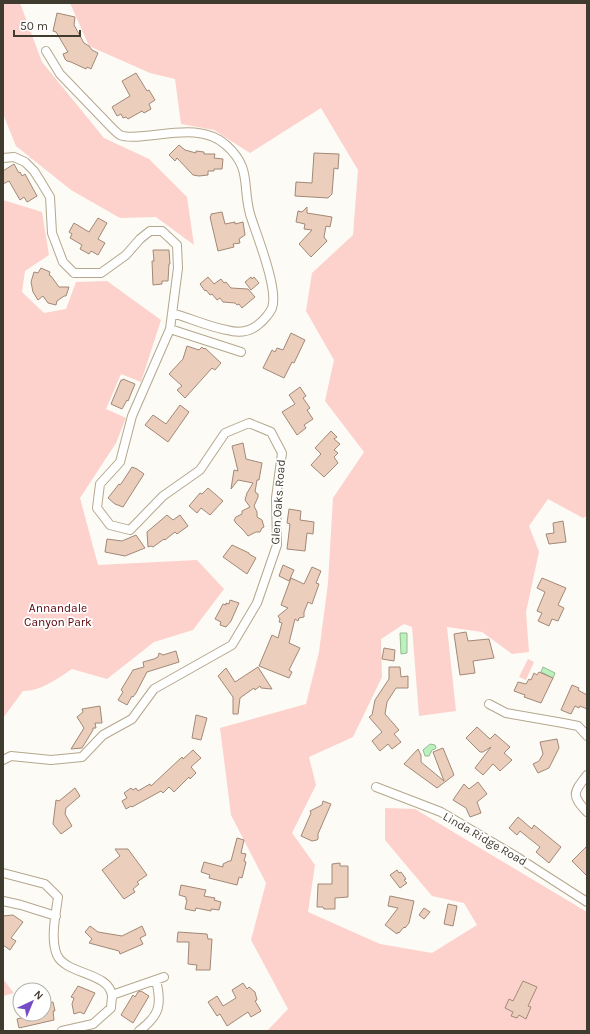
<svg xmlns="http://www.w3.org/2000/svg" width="590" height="1034" font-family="Karla,sans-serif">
<rect width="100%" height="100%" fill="#fdfbf5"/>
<!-- green -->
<path fill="#fdd1cc" d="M3,3H20L42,62L104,138L149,159L187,197L194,245L156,217L120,218L71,190L16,146L3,114Z
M70,3H587V516L583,518L548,499L529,526L539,552L526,612L529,652L512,654L482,632L447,627L456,711L419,716L412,627L404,624L381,639L382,677L353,737L309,757L316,785L292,833L315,865L308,912L380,944L432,953L477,925L464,903L432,896L385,840V808L415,809L587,912V1031H267L288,1009L251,940L266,883L231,815L220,728L306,704L319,652L328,583L333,498L364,452L325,401L334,360L306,311L312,273L353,235L358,170L321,108L250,153L214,130L181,124L175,79L150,73L89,46Z
M3,200L42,212L49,255L25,271L22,292L44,313L66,309L76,282L107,281L161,320L141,382L121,374L106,409L126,418L116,443L80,498L98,565L197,560L224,589L193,630L154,642L107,679L72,669C57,679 41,691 23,691L3,718Z
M528,659L534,662L526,680L519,677Z
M3,979L14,993L3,996Z"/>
<!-- water -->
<path fill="#bbf1bd" stroke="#96ba92" d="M400,633H407V653L401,654Z
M543,667L555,673L553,678L541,672Z
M430,744L435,745L436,748L435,749L432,750L429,756H425L423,750Z"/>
<!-- building -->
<path fill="#ebcfbc" stroke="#a28877" d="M57,13L75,17L74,25L84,43L89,46L92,50L98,53L91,69L87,67L86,69L71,62L67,61L65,59L63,54L68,52L56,32L53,31Z
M136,73L147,91L149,90L155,100L149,104L151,109L144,113L142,111L128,119L126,117L123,118L121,114L117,116L112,107L130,96L122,81Z
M179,145L185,150L196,153V151L204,152V154H215L214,158L223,159L222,169H214V171H208V175L199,176L193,175L177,158L175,161L169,155Z
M314,153L339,154L338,169L334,168L332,194L328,198L295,196L296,182L312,183Z
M14,164L19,173L20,172L22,176L25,174L37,196L29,201L27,202L24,197L20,200L9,181L3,184V171Z
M307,207V213L332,217L330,227L326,226L324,237L327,241L311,257L299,244L312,230L304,229L305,224L296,222L298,211L302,212Z
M222,212L225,224L235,222V224L243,222L245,235L239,239L240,243L233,244L234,247L218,251L210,217L211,216V214Z
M98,218L107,223L98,239L105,243L98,255L91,251L89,254L80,249L82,245L70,238L72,234L69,232L74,223L89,232Z
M153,250H169L170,264H169L168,281H162V284L153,285L152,261H154Z
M41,268L50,272L49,275L51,276L59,287H69L66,296H64L57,301L56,305L48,303L43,296L38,300L33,292L31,282L34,272L38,273Z
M208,277L214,284L221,279L224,283L226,282L231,288L248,289L255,297L242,308L239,304L237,305L235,303L223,302L220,298L217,300L212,294L210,295L206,290L205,291L200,284Z
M251,277L252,279L254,277L259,283L251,290L245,282Z
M291,333L305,340L294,363L292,362L284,378L263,368L272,350L275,352L277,348L283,350Z
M187,346L199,350L202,347L204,349L205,348L221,363L215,370L212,368L185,398L177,390L182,386L169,374L183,359Z
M123,379L135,384L128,401L127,400L122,409L111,404L121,380H123Z
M300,387L306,396L303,398L310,408L307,410L313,419L304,425L306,428L297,435L282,412L295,404L289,395Z
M180,405L189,412L168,442L145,425L153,415L166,424Z
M331,431L337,437L334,439L340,444L334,450L338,453L334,457L338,463L324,477L311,465L321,454L315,448Z
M243,443L246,459L262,463L259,480H257L255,492L258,494V497L254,506L257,512V517L262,520L264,527L262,528L260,532H256L248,536L244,531L236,523L234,520L236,517L242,514V511L250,507L245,500L247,493L253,483L238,480L231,489L234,470L238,471L232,446Z
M132,467L137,469L144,474L123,507L115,504L108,498L119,484L120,485L123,481Z
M208,488L223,501L210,515L201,508L197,513L189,506L200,493L202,494Z
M289,509L301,511L300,520L314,522L313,534L307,533L305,551L287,549L290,524L287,523Z
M167,515L173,520L180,515L188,526L177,534L175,532L165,540L164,539L153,547L151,546L148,547L147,532Z
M563,521L566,542L549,544L546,534L554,533L553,523Z
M136,535L145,548L125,556L105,552L107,539L122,541Z
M232,545L249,553V554L256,558L247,574L223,557Z
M283,565L294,570L289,581L279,576Z
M312,567L321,571L316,583L319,584L312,604L308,602L304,612V617L299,618L298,621L295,619L289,643L300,648L289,670L292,672L289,678L259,666L272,635L278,638L282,623L279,622L280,619L278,616L288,608L281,605L291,578L304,584Z
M542,578L566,588L558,605L564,608L558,621L552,619L549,626L538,621L542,613L537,611L545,592L537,588Z
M230,600L239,603L231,621L226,627L220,625L221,622L215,619L223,604L226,605V603L229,604Z
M466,632L468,641L489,639L494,658L473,661L475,673L460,675L454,634Z
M384,648L395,650L394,661L382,659Z
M176,651L179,662L147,672L136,693L133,697L132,696L127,705L118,700L123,692L121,690L133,670L144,667L143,662L154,659L158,657L159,653L163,655Z
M258,667L272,689L261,688L260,686L255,690L254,688L240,698L238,714H233V697L218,676L226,668L235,682Z
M389,667H400L401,677L408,676V688H396L387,702L385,714L399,730L394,734L401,742L392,749L388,744L380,751L372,741L382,732L369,717L372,715L375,700L389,679Z
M539,672L553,678L541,703L524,697L525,695L514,691L518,682L526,684L529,679L531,680L534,673L537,675Z
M572,685L579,688L578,690L587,695V709L580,706L579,708L575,706L571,714L561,710Z
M100,706L102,723H95L96,728H93V730L82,748L71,749L84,728L77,717L83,712L82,709Z
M196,715L207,718L201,740L192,738Z
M477,727L490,739L495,734L510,747L504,753L512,760L500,771L493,764L483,775L475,768L491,747L483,752H480L466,738Z
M557,739L559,748L549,768L538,773L533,764L539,761L543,754L540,742Z
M443,748L454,775L437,788L404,764L418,749L421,755V762L444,781L433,752Z
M193,750L201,758L191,767L196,773L190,779L189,777L174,792L169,787L163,793L161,791L132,807L131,806L126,809L122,801L127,798L124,793L131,788L133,790L136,788L138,791L150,784L151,786L182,757L183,759Z
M478,782L487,794L477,802L481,813L470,817L466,808L453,800L464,784L469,789Z
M75,788L80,796L66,808L65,814L72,826L61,834L53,824L56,800L59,801Z
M323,801L331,804L318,834V839L317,840L312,841L301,836L311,813L310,811L322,805Z
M518,817L532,829L534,825L561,847L549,863L536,852L540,847L520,831L517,835L509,828Z
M237,838L244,840L241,853L246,854L244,861L246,862L242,878L239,877L237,885L209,878L210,875L201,872L204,862L223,867V864L229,861H231Z
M587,846V876L572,861Z
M115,849H128L147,875L137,882L139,884L133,889L135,892L124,899L102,870L120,856Z
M340,863V866H348V897L335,898V909H324L323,907H317L318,884H332V864Z
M397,870L399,873L401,872L406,879L404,880L407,883L400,888L390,875Z
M181,885L206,890L204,896L215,898L214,900L221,902L219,910L211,909V911L196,908L195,911L185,909L187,900H186V897L179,895Z
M390,896L414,901L409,923L405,928L404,927L399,933L398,932L397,934L385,925L398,908L388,906Z
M448,904L457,906L453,926L444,924Z
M424,908L430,912L424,919L419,915Z
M13,915L23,922L11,938L16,941L10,950L3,945V916Z
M90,926L98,932L122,936L142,926L146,935L140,938L143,944L120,954L119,951L89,943L92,939L85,932Z
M178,932L207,934L208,939H212L210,970H196L197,965L188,964L189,942H177Z
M523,981L537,987L528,1006L531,1007L526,1019L519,1015L517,1018L511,1016L513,1012L505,1008L509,999L513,1001Z
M243,983L247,989L249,987L255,992L257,1000L255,1001L261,1011L251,1017L248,1012L227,1026L220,1014L217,1016L208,1002L217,996L223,1006L236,998L232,990Z
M78,986L95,993L84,1014L80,1012L74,1014L72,1004L74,998L71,997Z
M141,991L149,996L133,1023L121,1015L133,995L135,997L138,992Z
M53,1002L55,1011H53L54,1020L19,1028L17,1019L25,1017L24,1014H44V1004Z"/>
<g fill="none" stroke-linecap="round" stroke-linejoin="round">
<defs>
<path id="street" d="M46,51L60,74L113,129C115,131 117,133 120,135C127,138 136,137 144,136C170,134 204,125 226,145C252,168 242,185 250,214C256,234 279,289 272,308C270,313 263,321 259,324C250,332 238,333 227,330C209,327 190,318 172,313
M3,158L14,157L25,162L34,171L41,182L50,197L52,233L63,262L74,273H101L126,255L140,239L150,231H162L177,245L178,268L170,329L132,416L120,462L100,484L97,508L110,525L130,530L163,496L200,470L225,433L249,423L271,432L282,453L276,498L277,545L257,603L232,645L154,689L132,719L103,735L82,757L51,760L11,756L3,760
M170,329L241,352
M489,704L506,713L563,723L578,726L587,736
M587,775C573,793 571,795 587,812
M376,787L441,812L517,857L587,902
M3,873L45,884L58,897C56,913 50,939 57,955C66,975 110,972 112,996C112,1000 111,1004 111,1008L93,1024L62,1031
M3,901L21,905L56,916
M112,995L164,977
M139,1031C160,1015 162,1005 156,980"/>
</defs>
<!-- street casing -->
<use href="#street" stroke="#b4a78c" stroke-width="10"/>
<!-- street -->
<use href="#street" stroke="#fff" stroke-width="8"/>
</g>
<g text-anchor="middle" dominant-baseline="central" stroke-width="3.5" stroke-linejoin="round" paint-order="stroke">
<!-- street labels -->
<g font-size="12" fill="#403b2f" stroke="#fff">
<text transform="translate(278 502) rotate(-86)">Glen Oaks Road</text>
<text transform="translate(485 839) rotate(30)">Linda Ridge Road</text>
</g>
<!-- park labels -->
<g font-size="12" fill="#5b020a" stroke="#fff">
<text x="58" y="608">Annandale<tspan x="58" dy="14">Canyon Park</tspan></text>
</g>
</g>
<!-- border -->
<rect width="590" height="1034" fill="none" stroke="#403b2f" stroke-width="8"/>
<!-- north arrow -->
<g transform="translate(32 1002) rotate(44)"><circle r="19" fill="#ffffff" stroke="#b3b1ac"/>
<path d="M0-3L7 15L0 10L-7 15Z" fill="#744dc6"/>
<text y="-6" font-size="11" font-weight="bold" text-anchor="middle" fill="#403b2f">N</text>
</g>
<!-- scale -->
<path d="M14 30v6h66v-6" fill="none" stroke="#403b2f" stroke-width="2"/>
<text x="20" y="30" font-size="12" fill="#403b2f" stroke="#ffffff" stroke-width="3" paint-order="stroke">50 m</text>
</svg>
